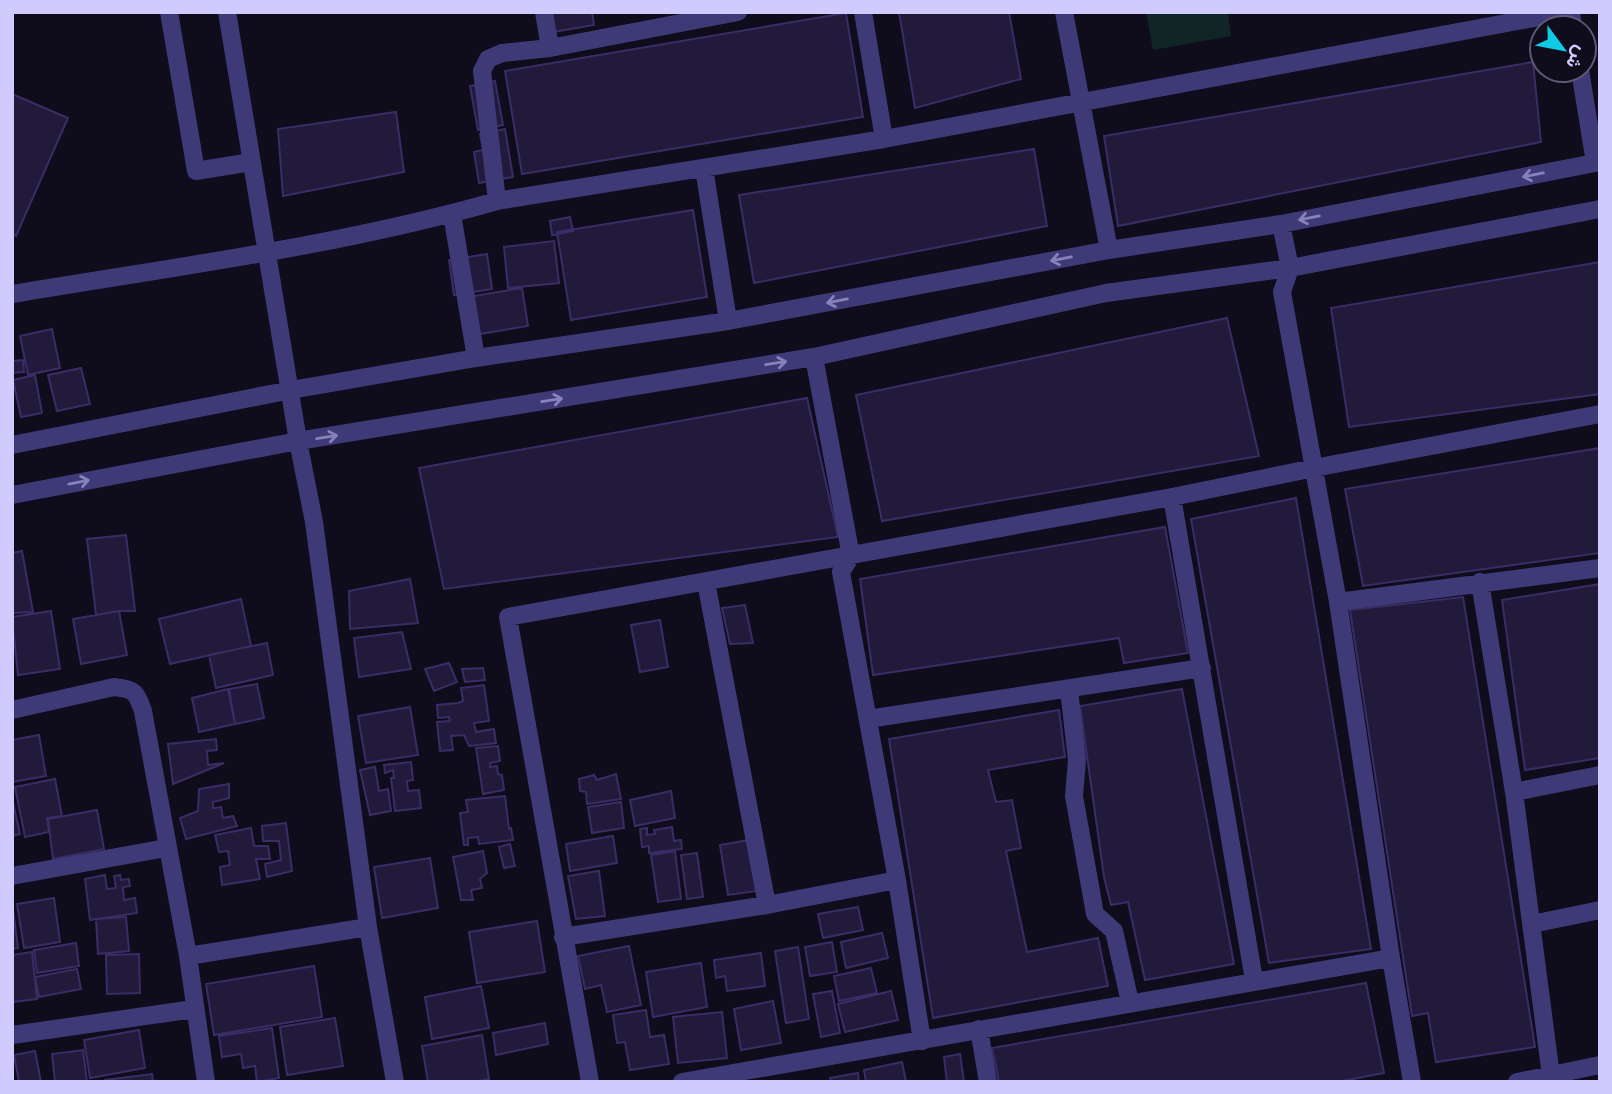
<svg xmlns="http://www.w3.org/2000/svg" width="1612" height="1094" font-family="'Titillium Web',Vazirmatn,sans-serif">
<rect width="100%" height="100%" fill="#0f0c1c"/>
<!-- garden -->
<path fill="#102525" d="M1146,12H1228L1231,36L1153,50Z"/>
<!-- building -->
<path fill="#211a3b" stroke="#3a2d66" stroke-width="2" d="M550,12H592L594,25L553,32Z
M899,12H1009L1021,79L915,108Z
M846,13L863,117L522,174L505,71Z
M1533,62L1541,142L1118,226L1104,136Z
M495,81L503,125L478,130L470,86Z
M12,94L68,118L16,236L12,234Z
M396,112L404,172L283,196L278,129Z
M505,129L513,177L479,183L474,152L483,150L480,134Z
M1034,149L1047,226L754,283L739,195Z
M693,210L707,297L571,320L557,232Z
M570,217L573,231L552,235L550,221Z
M554,241L559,283L508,288L504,247Z
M487,254L492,289L454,295L449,260Z
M1600,262V394L1349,427L1331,308Z
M522,288L528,326L474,335L468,297Z
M1227,318L1259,456L882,521L856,395Z
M52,329L60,368L28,375L20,336Z
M23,360L24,372L12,373V361Z
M81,368L90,404L57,411L48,375Z
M35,375L42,413L21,417L13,380Z
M807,398L838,537L444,589L419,468Z
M1600,448V553L1363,586L1345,489Z
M1296,498L1371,949L1269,963L1191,519Z
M1165,527L1188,653L1124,663L1119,638L873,675L860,579Z
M126,535L135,611H119L96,615L87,539Z
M22,551L33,612L12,613V553Z
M410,579L418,623L350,629L349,591Z
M1600,584V758L1525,770L1502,600Z
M1463,597L1535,1047L1436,1062L1428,1013L1412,1016L1350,610Z
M241,599L251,646L170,664L159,619Z
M745,605L753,643L730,644L722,608Z
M51,611L60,669L18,675L12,617Z
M119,611L127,655L81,664L73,619Z
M660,620L668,667L640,672L631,625Z
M402,632L411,669L359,677L354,638Z
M267,643L273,675L216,688L209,655Z
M449,663L457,682L434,691L425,669Z
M483,668L485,680L465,682L462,669Z
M257,684L264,718L235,724L229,689Z
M484,685L489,721L474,723L476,732L494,729L496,743L469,746L464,735L451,736L453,750L440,751L437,722L450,721L449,717L438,718L437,705L458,703L463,701L461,688Z
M228,689L235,724L199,732L192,698Z
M1182,689L1234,964L1145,980L1128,902L1111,905L1104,877L1080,706Z
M410,707L418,755L366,763L358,716Z
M1059,710L1065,757L988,770L996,802L1012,800L1021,848L1006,851L1027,952L1098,938L1108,986L933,1018L889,739Z
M39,735L46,776L12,782V740Z
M216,739L217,750L207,751L208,765L224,763L173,784L168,744Z
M498,746L500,761L490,763V767L497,766L498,774L502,775L504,790L483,794L476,748Z
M411,762L413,780L407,781L408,791L419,790L421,808L395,811L391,778H394L393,770L385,773L384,765Z
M375,767L379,791L388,789L391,811L370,815L360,770Z
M616,774L621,799L587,804L586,792L580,791L579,779L594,775L597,780Z
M55,779L62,816L47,818L49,832L25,837L15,787Z
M229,784V798L213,802V808L221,807L223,818L233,816L237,826L186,839L180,818L198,811L199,789Z
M671,791L675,818L635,826L630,800Z
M505,796L509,829L511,828L513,840L479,844L478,837L468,838V845H464L460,813L468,812L466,800Z
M12,798L20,834L12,836Z
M621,802L624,828L592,833L588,807Z
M97,810L104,849L53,859L48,819Z
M286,823L292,871L267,877L265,864L281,860L279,841H263L262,826Z
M672,827L674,841L681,840L682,849L649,853V846L642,847L640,829L647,828V835L655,834L654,830Z
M251,828L254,846H268L270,859H256L260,879L222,885L220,867L230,865L228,851L219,852L215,835Z
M613,836L617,863L570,871L566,844Z
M749,840L757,891L728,895L720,845Z
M510,844L515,866L504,868L499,847Z
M483,851L487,873L480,879L482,888L471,890L473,900H461L453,857Z
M675,851L681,899L658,902L651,855Z
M697,853L703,897L687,899L681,855Z
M430,858L438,908L382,918L374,867Z
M599,871L605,916L576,919L568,876Z
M105,875L107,889L116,888L114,876L120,875L121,880L129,879L130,886L123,887L124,900L135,898L137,913L90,920L85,879Z
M54,898L60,942L24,948L17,904Z
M12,902L18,948L12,949Z
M858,907L863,930L823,938L818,914Z
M126,917L129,951L98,954L96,919Z
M537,921L545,972L477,983L469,932Z
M882,933L888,958L846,968L841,942Z
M832,942L837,972L810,976L805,947Z
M76,943L79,966L37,973L34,950Z
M629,946L641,1005L607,1012L601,985L585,989L578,956Z
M798,947L809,1019L786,1023L775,951Z
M32,952L37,999L12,1002V955Z
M761,953L765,986L727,991L725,976L716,978L714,960Z
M139,954L140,993L107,994L106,955Z
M701,963L707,1007L653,1017L646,972Z
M314,966L322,1017L214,1035L206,984Z
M871,968L877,993L839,1001L834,976Z
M77,969L81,989L39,997L35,977Z
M1366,983L1384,1073L1337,1082H999L992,1048Z
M481,986L489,1028L432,1039L425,997Z
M832,991L840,1033L821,1037L813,994Z
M891,991L898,1020L845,1032L838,1004Z
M773,1001L781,1043L741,1050L734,1009Z
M646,1010L650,1037L664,1035L669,1064L630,1070L625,1042L617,1043L613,1015Z
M722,1012L727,1058L678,1063L673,1017Z
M335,1018L343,1066L287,1075L280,1027Z
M545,1023L548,1044L496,1055L493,1033Z
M272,1028L279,1078L257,1082L255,1066L243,1068L241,1054L222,1057L219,1036Z
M139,1030L145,1068L90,1078L84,1040Z
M482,1035L489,1079L474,1082H428L422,1046Z
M83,1050L87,1082H55L52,1054Z
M35,1051L41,1082H19L14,1055Z
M960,1054L964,1082H947L944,1057Z
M902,1062L906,1082H866L864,1070Z
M858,1073L859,1082H831L830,1078Z
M152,1074L153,1082H105V1080Z"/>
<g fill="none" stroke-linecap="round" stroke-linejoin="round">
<!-- minor -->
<path stroke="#3e3a78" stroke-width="18" d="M169,12L196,171L251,162
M227,12L298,441L314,522L368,927L395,1082
M544,12L550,48
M863,12L884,139
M1064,12L1109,250
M1571,12L1573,28
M1580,70L1595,163
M704,168L728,321
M497,201L482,71L488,59L502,53L550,48L738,12
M452,214L476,358
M1281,224L1290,268L1282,292L1338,602L1391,958L1412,1082
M12,294C174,267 339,246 497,201L884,139L1566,12
M814,357L851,556L841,572L897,880L922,1041
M12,445L291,390L476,358L728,321L1109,250L1281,224L1600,162
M12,495L298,441L814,357L1106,293L1290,268L1600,209
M1172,497L1254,980
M706,582L767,905
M1480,582L1514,792L1551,1076
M1338,602L1600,568
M1069,690L1077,760L1074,796L1095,914L1114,931L1130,1002
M12,710L114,687C135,689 136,692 143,711L188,956L206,1082
M868,719L1202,668
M1514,792L1600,775
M12,876L166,848
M1532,924L1600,910
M563,937L767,905L897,880
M188,956L368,927
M979,1029L988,1082
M12,1035L194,1009
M590,1082L508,617L1172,497L1314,468L1600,414
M682,1082L1391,958
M1517,1082L1600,1065"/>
</g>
<!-- one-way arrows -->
<defs><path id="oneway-shaft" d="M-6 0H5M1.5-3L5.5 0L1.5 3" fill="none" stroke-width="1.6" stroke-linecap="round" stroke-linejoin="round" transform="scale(1.75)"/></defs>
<g stroke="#8882ba">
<use href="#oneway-shaft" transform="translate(1533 175) rotate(169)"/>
<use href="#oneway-shaft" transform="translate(1309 218) rotate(169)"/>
<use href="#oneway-shaft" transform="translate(1061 259) rotate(169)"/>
<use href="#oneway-shaft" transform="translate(837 301) rotate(169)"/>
<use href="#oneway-shaft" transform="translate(776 363) rotate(-9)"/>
<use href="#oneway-shaft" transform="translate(552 400) rotate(-9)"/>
<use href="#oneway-shaft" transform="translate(327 437) rotate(-9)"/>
<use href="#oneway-shaft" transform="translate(79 482) rotate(-11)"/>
</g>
<!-- border -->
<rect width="1612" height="1094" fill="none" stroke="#d1cafc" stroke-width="28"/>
<!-- north arrow -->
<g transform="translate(1563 49) rotate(122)"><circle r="33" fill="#0f0c1c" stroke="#5d5876" stroke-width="2"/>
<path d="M0-5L12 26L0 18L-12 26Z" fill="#0ecae4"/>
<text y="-10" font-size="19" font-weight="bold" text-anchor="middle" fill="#d1cafc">ش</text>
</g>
</svg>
